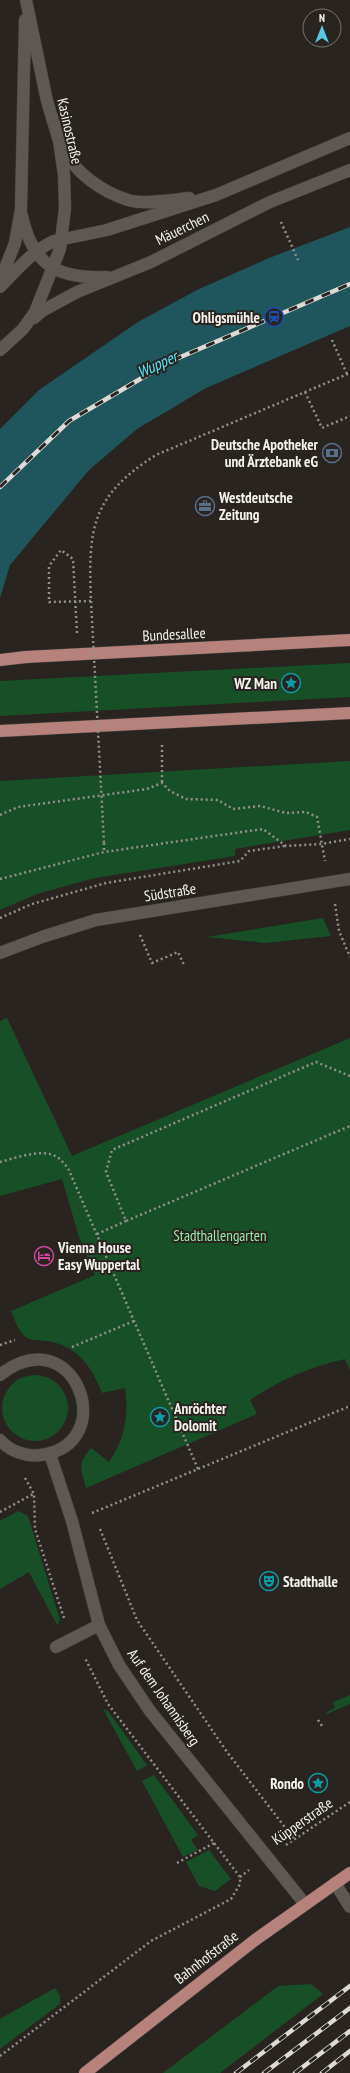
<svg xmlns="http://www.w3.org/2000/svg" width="350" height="2073" font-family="'PT Sans Narrow',sans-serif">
<rect width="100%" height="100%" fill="#29241f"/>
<!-- green -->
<path fill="#175027" d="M350,663V697L0,716V681Z
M350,761V830L235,849V856L95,878L37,894L0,910V781Z
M323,918L331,936L265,943L207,937Z
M7,1018L72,1156L350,1038V1370L345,1359C310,1367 280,1380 250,1400L257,1414L86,1488C81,1469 77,1464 91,1448L109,1462C125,1438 129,1416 125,1388L102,1393C91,1366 78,1346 47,1341C41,1340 31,1341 26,1337C18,1332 15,1320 11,1311L95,1275L79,1237L62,1179L0,1196V1021Z
M2 1408a33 33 0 1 1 66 0a33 33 0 1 1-66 0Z
M18,1511L28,1516L60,1620L57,1625L29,1572L0,1589V1521Z
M350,1695V1704L327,1714V1712L335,1708L333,1702Z
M103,1709L108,1711L147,1765L137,1771Z
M154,1775L198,1835L191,1840L198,1850L183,1857L142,1781Z
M209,1850L231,1879L215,1891L199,1886L186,1862Z
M311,1984L323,1994L220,2073H163L278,1986Z
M55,1988L60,1996V2004L0,2049V2019Z"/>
<!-- water -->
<path fill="#1f565d" d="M350,227V326L206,388L137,429L89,470L10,565L0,598V429L39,390L138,322L197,290L269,258Z"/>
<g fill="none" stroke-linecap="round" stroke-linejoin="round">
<defs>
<path id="minor" d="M62,147C74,172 102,192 128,200C142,205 173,200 189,198
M22,216C33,266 58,279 107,277
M0,281L15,243L21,209L25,20
M0,287C17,270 32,251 54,241L107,230L216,195L350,138
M34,318L42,311L77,292L151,262L270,202L350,170
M0,350L23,329L35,312L60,249L65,208L64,175L59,141L47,101L26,0
M0,953L42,937L96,920L350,879
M0,1375C74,1316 122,1444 41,1455C25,1457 10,1451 0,1440
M50,1454L72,1521L99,1625L119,1665L150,1711L305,1904
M56,1647L99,1625
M335,1883L350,1907"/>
<path id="major" d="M0,660L26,657L350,640
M0,731L350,713
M85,2073L255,1940L350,1873"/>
</defs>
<!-- minor casing -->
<use href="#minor" stroke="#44403b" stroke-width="13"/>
<!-- major casing -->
<use href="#major" stroke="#44403b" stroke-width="13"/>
<!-- path -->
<path stroke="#938f8b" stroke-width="2.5" stroke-dasharray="2 3" stroke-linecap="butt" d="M281,222L298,260
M332,340L347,374
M305,392L322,428L350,416
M77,633L73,559L61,550L49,566V602L91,601C88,529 91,496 156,455L350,373
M162,745V783
M0,815L18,807L147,789L162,783L170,791L186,799L218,800L233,809L260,806L286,813L306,812L317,817L325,861
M104,843V852
M0,879L104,852L263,829L286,846L321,844L350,839
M335,904L339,931L350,957
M0,918L32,904L106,883L240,861L249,851L285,846
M140,935L152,963L178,952L184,965
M350,1076L316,1062L112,1150L106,1172L126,1221L350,1126
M0,1162C15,1158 34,1151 50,1154C58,1156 63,1162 68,1168L198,1469
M97,1234L126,1221
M0,1345L15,1340
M72,1347L134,1321
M25,1478L34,1494L35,1529L64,1618
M0,1512L35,1493
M92,1513L350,1406
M100,1529L137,1620L227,1752L294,1839
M318,1720L322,1726
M286,1845L350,1802
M177,1863L214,1843
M240,1877L249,1870
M0,2056L151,1941L231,1899L240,1884V1877L108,1704L85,1658"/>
<!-- minor -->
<use href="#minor" stroke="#5d5851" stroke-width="12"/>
<!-- major -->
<use href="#major" stroke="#b7817c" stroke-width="12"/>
<defs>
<path id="rail" d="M0,487L69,421L169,362L350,284
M236,2073L350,1986
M264,2073L350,2008
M295,2073L350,2031
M322,2073L350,2051"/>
</defs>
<!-- rail casing -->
<use href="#rail" stroke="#dedbd7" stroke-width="4.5"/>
<!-- rail -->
<use href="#rail" stroke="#29241f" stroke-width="3" stroke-dasharray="9" stroke-linecap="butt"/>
<!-- path-bridge -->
<path stroke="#938f8b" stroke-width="2.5" stroke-dasharray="2 3" stroke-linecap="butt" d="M91,601L104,843"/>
</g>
<!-- icons -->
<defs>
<symbol id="station-ring" viewBox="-11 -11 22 22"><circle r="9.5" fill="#29241f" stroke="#1a4fb4" stroke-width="1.5"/><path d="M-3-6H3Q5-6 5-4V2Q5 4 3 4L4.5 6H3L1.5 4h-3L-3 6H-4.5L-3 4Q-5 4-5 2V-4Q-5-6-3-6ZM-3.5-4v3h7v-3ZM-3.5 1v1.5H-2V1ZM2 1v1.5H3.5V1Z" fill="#1a4fb4"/></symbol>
<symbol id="bank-ring" viewBox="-11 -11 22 22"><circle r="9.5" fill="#29241f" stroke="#5c6f8a" stroke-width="1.5"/><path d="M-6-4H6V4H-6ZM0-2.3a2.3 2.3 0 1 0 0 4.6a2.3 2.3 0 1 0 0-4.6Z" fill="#5c6f8a"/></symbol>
<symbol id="office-ring" viewBox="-11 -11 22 22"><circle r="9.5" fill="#29241f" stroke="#5c6f8a" stroke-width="1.5"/><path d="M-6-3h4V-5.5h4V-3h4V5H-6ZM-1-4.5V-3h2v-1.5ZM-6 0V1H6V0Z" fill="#5c6f8a"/></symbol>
<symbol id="sight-ring" viewBox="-11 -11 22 22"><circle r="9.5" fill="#29241f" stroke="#0f9aa8" stroke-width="1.5"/><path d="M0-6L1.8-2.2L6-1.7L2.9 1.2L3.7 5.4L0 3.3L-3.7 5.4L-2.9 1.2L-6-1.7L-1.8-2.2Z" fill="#0f9aa8"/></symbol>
<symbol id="hotel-ring" viewBox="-11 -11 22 22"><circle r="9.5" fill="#29241f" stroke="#d1479c" stroke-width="1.5"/><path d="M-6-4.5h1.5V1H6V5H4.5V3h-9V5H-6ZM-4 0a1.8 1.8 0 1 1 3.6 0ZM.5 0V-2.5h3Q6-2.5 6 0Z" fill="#d1479c"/></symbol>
<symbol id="theatre-ring" viewBox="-11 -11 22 22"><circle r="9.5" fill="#29241f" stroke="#0f9aa8" stroke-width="1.5"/><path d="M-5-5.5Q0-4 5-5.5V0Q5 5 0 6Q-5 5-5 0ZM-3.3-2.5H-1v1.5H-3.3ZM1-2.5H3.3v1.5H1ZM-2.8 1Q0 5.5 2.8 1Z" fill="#0f9aa8"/></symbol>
</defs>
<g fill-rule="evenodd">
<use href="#station-ring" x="263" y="306" width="22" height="22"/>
<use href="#bank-ring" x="321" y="442" width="22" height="22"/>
<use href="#office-ring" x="194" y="495" width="22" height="22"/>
<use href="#sight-ring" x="280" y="672" width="22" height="22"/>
<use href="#hotel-ring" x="33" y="1245" width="22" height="22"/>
<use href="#sight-ring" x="149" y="1406" width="22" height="22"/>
<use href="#theatre-ring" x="258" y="1570" width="22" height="22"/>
<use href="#sight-ring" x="307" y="1772" width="22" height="22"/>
</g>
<g text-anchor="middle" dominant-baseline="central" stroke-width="4" stroke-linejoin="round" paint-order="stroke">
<!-- street labels -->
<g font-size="15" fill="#f5f2ee" stroke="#29241f">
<text transform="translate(70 131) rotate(77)">Kasinostraße</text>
<text transform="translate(182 228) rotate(-26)">Mäuerchen</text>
<text transform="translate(174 634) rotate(-3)">Bundesallee</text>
<text transform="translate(170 892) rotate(-9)">Südstraße</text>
<text transform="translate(164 1697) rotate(55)">Auf dem Johannisberg</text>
<text transform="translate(302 1821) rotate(-35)">Küpperstraße</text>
<text transform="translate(206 1957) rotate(-38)">Bahnhofstraße</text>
</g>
<!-- poi labels -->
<g font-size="15" font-weight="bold" fill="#f5f2ee" stroke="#29241f" text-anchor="end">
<text x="260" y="317">Ohligsmühle</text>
<text x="318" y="444">Deutsche Apotheker<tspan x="318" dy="17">und Ärztebank eG</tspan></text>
<text x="219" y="497" text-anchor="start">Westdeutsche<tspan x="219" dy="17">Zeitung</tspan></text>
<text x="277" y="683">WZ Man</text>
<text x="58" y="1247" text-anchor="start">Vienna House<tspan x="58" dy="17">Easy Wuppertal</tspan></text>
<text x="174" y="1408" text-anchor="start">Anröchter<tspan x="174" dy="17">Dolomit</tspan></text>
<text x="283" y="1581" text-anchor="start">Stadthalle</text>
<text x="304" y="1783">Rondo</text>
</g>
<!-- park labels -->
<g font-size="15" fill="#95eaa5" stroke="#29241f">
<text x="220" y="1235">Stadthallengarten</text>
</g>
<!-- water labels -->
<g font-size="16" font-style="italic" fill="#53e9fc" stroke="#29241f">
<text transform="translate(157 364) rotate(-25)">Wupper</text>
</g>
</g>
<!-- north arrow -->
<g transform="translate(322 28)"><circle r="19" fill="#29241f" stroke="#7b7672"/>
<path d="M0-3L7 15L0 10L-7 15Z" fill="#58c8e4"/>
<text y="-6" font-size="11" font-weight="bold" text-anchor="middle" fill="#f5f2ee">N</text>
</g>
</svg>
